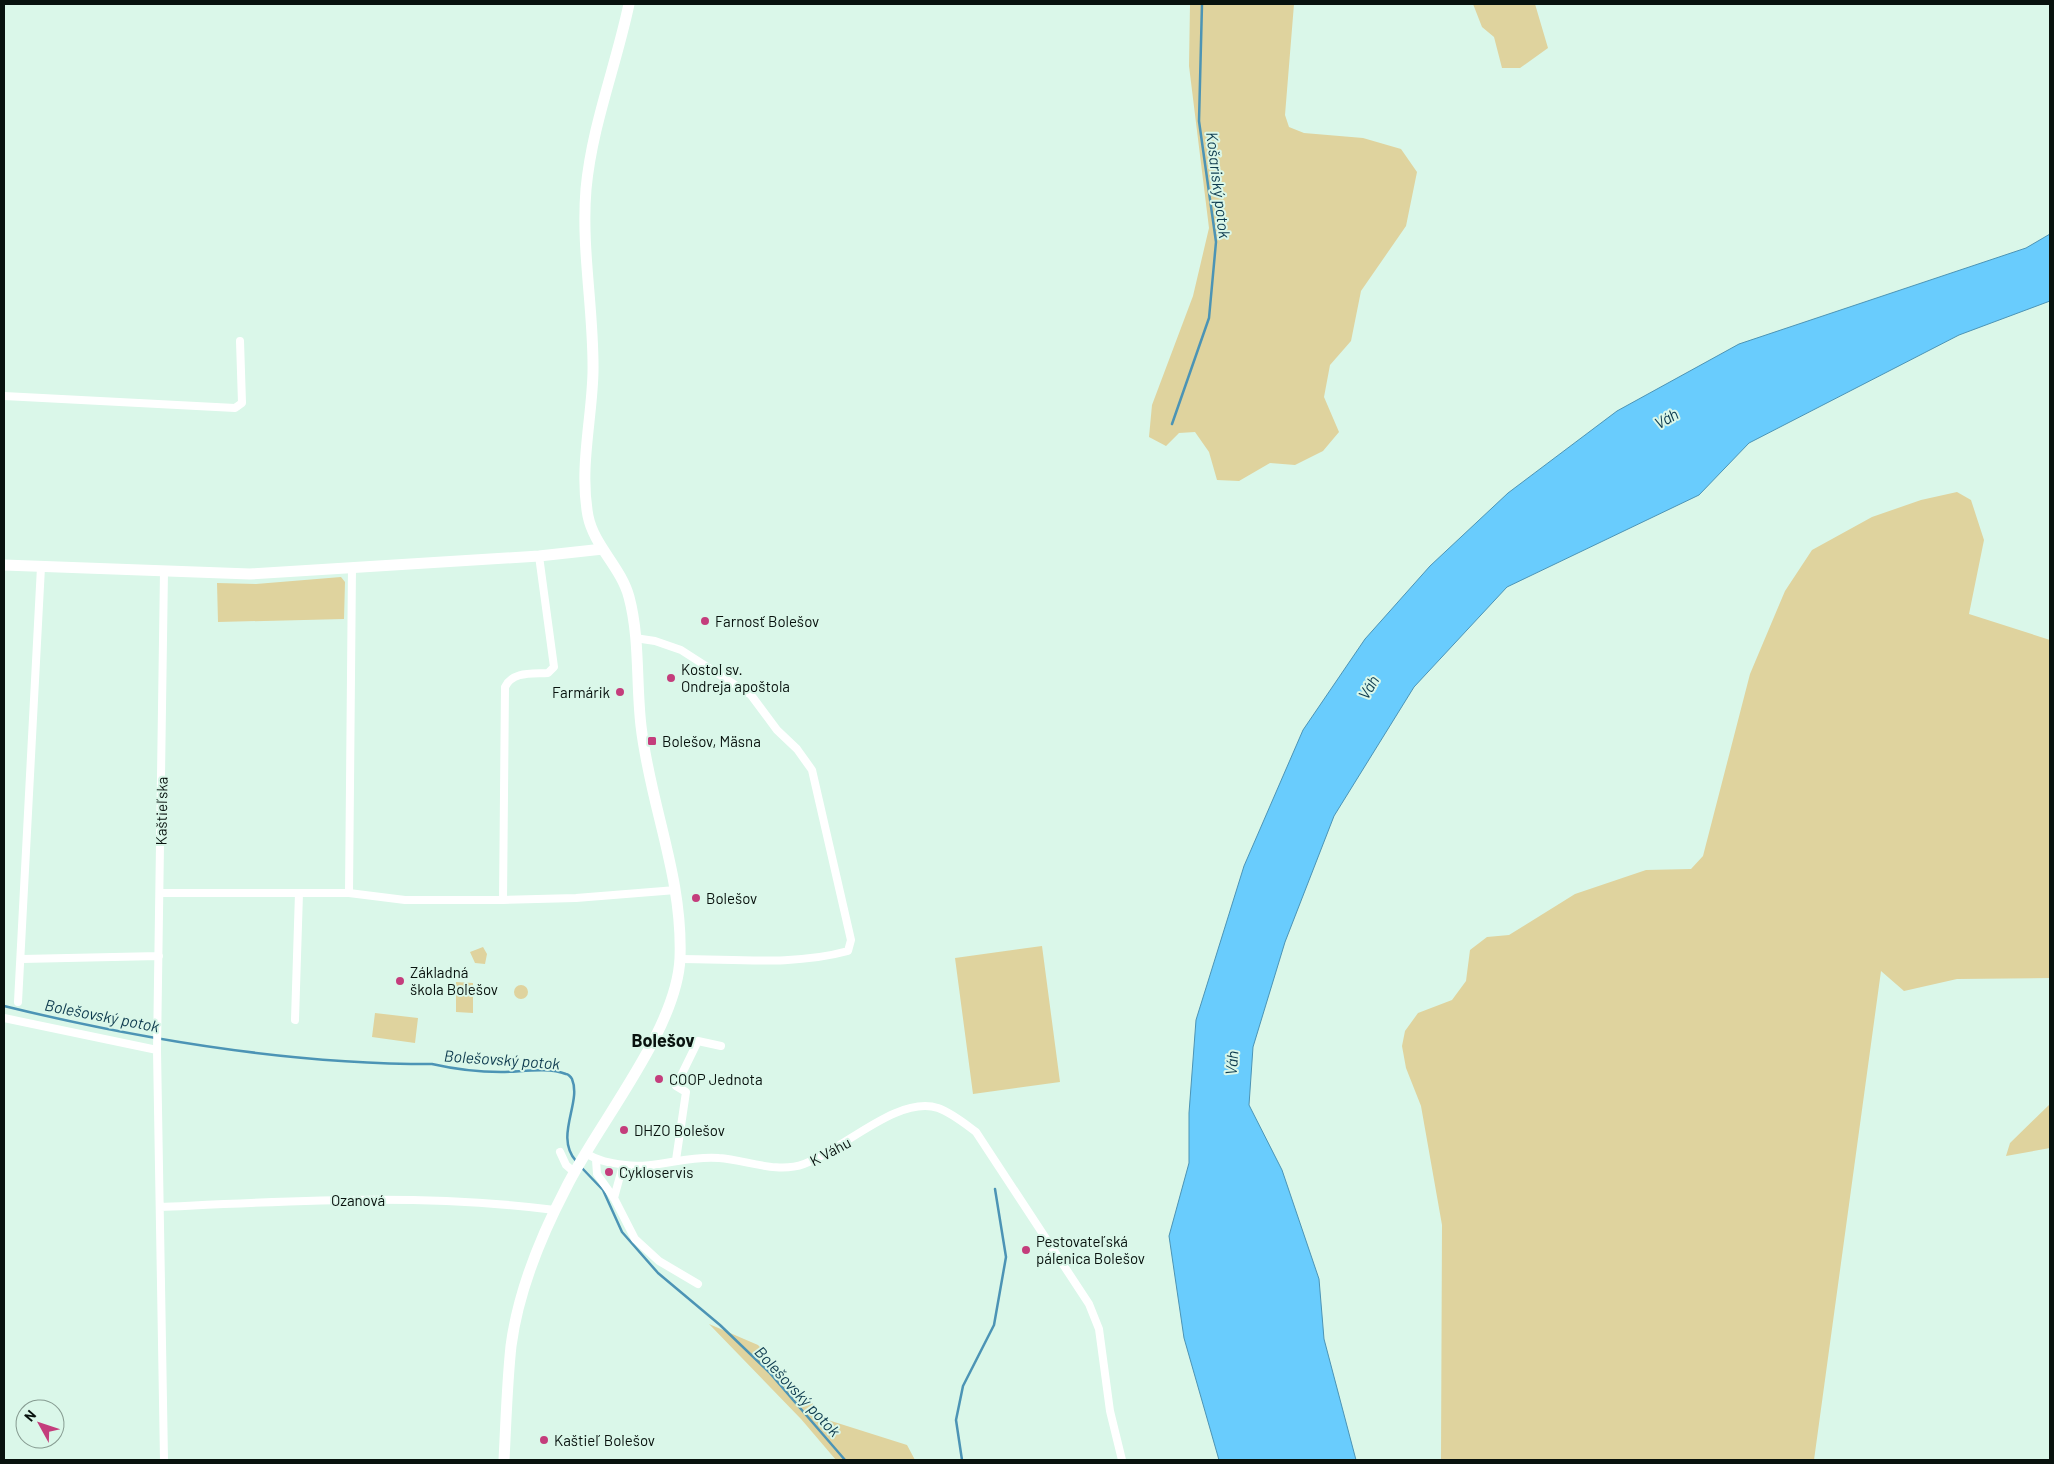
<svg xmlns="http://www.w3.org/2000/svg" width="2054" height="1464" font-family="Barlow,sans-serif">
<rect width="100%" height="100%" fill="#daf7e9"/>
<!-- green -->
<path fill="#dfd39e" d="M1190,4H1294L1285,115L1289,127L1304,133L1363,138L1401,149L1417,172L1406,226L1361,291L1351,341L1330,365L1324,397L1339,432L1323,451L1295,465L1270,463L1239,481L1217,480L1209,452L1195,432L1179,433L1166,446L1149,437L1152,405L1193,296L1209,228L1189,66Z
M1473,4H1535L1548,48L1520,68H1502L1494,37L1482,27Z
M1957,492L1971,500L1984,540L1969,614L2050,640V978L1957,979L1904,991L1881,971L1814,1460H1441L1442,1225L1421,1106L1406,1068L1402,1046L1405,1031L1418,1013L1452,1000L1466,981L1470,950L1487,937L1509,935L1575,894L1646,870L1691,869L1703,856L1750,674L1785,591L1812,550L1872,517L1921,500Z
M341,577L345,582L344,619L218,622L217,583L256,584Z
M1042,946L1060,1082L973,1094L955,958Z
M483,947L487,954L485,964L475,963L470,952Z
M456,982L473,983V1013L456,1012Z
M514 992a7 7 0 1 1 14 0a7 7 0 1 1-14 0Z
M375,1013L418,1018L415,1043L372,1037Z
M2050,1104V1148L2006,1156L2010,1143Z
M709,1324L758,1345L828,1420L907,1445L915,1460H836L801,1419Z"/>
<!-- water -->
<path fill="#69ccfd" stroke="#4c94b5" d="M2050,234V301L1959,335L1749,443L1699,495L1507,587L1414,687L1334,816L1285,942L1253,1047L1249,1105L1282,1170L1319,1279L1324,1339L1356,1460H1219L1184,1338L1169,1236L1189,1163V1113L1196,1020L1244,866L1303,730L1365,639L1430,566L1508,493L1617,411L1739,344L2026,248Z"/>
<g fill="none" stroke-linecap="round" stroke-linejoin="round">
<!-- stream -->
<path stroke="#4c94b5" stroke-width="2.5" d="M1172,424L1209,318L1216,242L1199,121L1202,4
M4,1006C143,1040 288,1064 432,1064C454,1069 478,1072 501,1072C521,1072 547,1067 566,1074C568,1074 571,1077 572,1079C582,1103 554,1136 576,1161
M581,1167L603,1190L622,1232L658,1273L720,1325L769,1372L845,1460
M962,1460L956,1420L963,1386L994,1325L1006,1257L995,1189"/>
<!-- street -->
<path stroke="#fff" stroke-width="8" d="M4,396L235,408L242,403L240,341
M635,638L655,641L681,650L751,695L777,730L797,749L812,770L851,940L848,951C793,966 736,959 680,959
M160,893H349L405,900H503L576,898L676,890
M349,893L352,567
M503,900L505,687C513,671 532,674 548,673L554,667L539,556
M22,959L159,956
M18,1002L41,567
M4,1018L157,1050L164,1460
M295,1020L299,893
M157,1050L164,571
M560,1152L566,1165L574,1172
M586,1153C597,1161 611,1163 625,1165C656,1169 687,1155 719,1158C747,1160 777,1174 804,1164C842,1151 897,1095 938,1108C952,1113 964,1123 976,1132L1089,1304L1099,1329L1110,1411L1122,1460
M596,1160L597,1174L614,1198L635,1239L659,1261L698,1284
M676,1160L686,1092L676,1086L698,1041L721,1046
M614,1198L623,1165
M160,1207C292,1201 424,1193 555,1210"/>
<!-- secondary -->
<path stroke="#fff" stroke-width="11" d="M4,565L250,574L539,556L603,549
M504,1460C506,1422 507,1384 511,1346C518,1292 541,1236 566,1188C598,1123 677,1030 680,958C683,876 650,805 641,726C636,683 640,638 629,597C621,567 594,546 588,516C579,468 592,419 593,372C594,311 581,250 586,189C592,125 616,66 629,4"/>
</g>
<!-- markers -->
<g fill="#c43d7c" stroke="#daf7e9" stroke-width="2">
<circle cx="705" cy="621" r="5"/>
<circle cx="671" cy="678" r="5"/>
<circle cx="620" cy="692" r="5"/>
<rect x="647" y="736" width="10" height="10" rx="2.5"/>
<circle cx="696" cy="898" r="5"/>
<circle cx="400" cy="981" r="5"/>
<circle cx="659" cy="1079" r="5"/>
<circle cx="624" cy="1130" r="5"/>
<circle cx="609" cy="1172" r="5"/>
<circle cx="1026" cy="1250" r="5"/>
<circle cx="544" cy="1440" r="5"/>
</g>
<g text-anchor="middle" dominant-baseline="central" stroke-width="4" stroke-linejoin="round" paint-order="stroke">
<!-- poi labels -->
<g font-size="15" fill="#08120e" stroke="#daf7e9" text-anchor="start">
<text x="715" y="621">Farnosť Bolešov</text>
<text x="681" y="669">Kostol sv.<tspan x="681" dy="17">Ondreja apoštola</tspan></text>
<text x="610" y="692" text-anchor="end">Farmárik</text>
<text x="662" y="741">Bolešov, Mäsna</text>
<text x="706" y="898">Bolešov</text>
<text x="410" y="972">Základná<tspan x="410" dy="17">škola Bolešov</tspan></text>
<text x="669" y="1079">COOP Jednota</text>
<text x="634" y="1130">DHZO Bolešov</text>
<text x="619" y="1172">Cykloservis</text>
<text x="1036" y="1241">Pestovateľská<tspan x="1036" dy="17">pálenica Bolešov</tspan></text>
<text x="554" y="1440">Kaštieľ Bolešov</text>
</g>
<!-- street labels -->
<g font-size="15" fill="#08120e" stroke="#daf7e9">
<text transform="translate(161 811) rotate(-89)">Kaštieľska</text>
<text transform="translate(830 1151) rotate(-28)">K Váhu</text>
<text x="358" y="1200">Ozanová</text>
</g>
<!-- water labels -->
<g font-size="16" font-style="italic" fill="#0e3b4f" stroke="#daf7e9">
<text transform="translate(1219 185) rotate(83)">Košariský potok</text>
<text transform="translate(1666 418) rotate(-29)">Váh</text>
<text transform="translate(1368 687) rotate(-59)">Váh</text>
<text transform="translate(102 1015) rotate(11)">Bolešovský potok</text>
<text transform="translate(502 1059) rotate(4)">Bolešovský potok</text>
<text transform="translate(1231 1063) rotate(-85)">Váh</text>
<text transform="translate(798 1391) rotate(47)">Bolešovský potok</text>
</g>
<!-- quarter labels -->
<g font-size="18" font-weight="bold" fill="#08120e" stroke="#daf7e9">
<text x="663" y="1040">Bolešov</text>
</g>
</g>
<!-- border -->
<rect width="2054" height="1464" fill="none" stroke="#08120e" stroke-width="10"/>
<!-- north arrow -->
<g transform="translate(40 1424) rotate(310)"><circle r="24" fill="#daf7e9" stroke="#869b91"/>
<path d="M0-4L9 19L0 12L-9 19Z" fill="#c43d7c"/>
<text y="-8" font-size="14" font-weight="bold" text-anchor="middle" fill="#08120e">N</text>
</g>
</svg>
